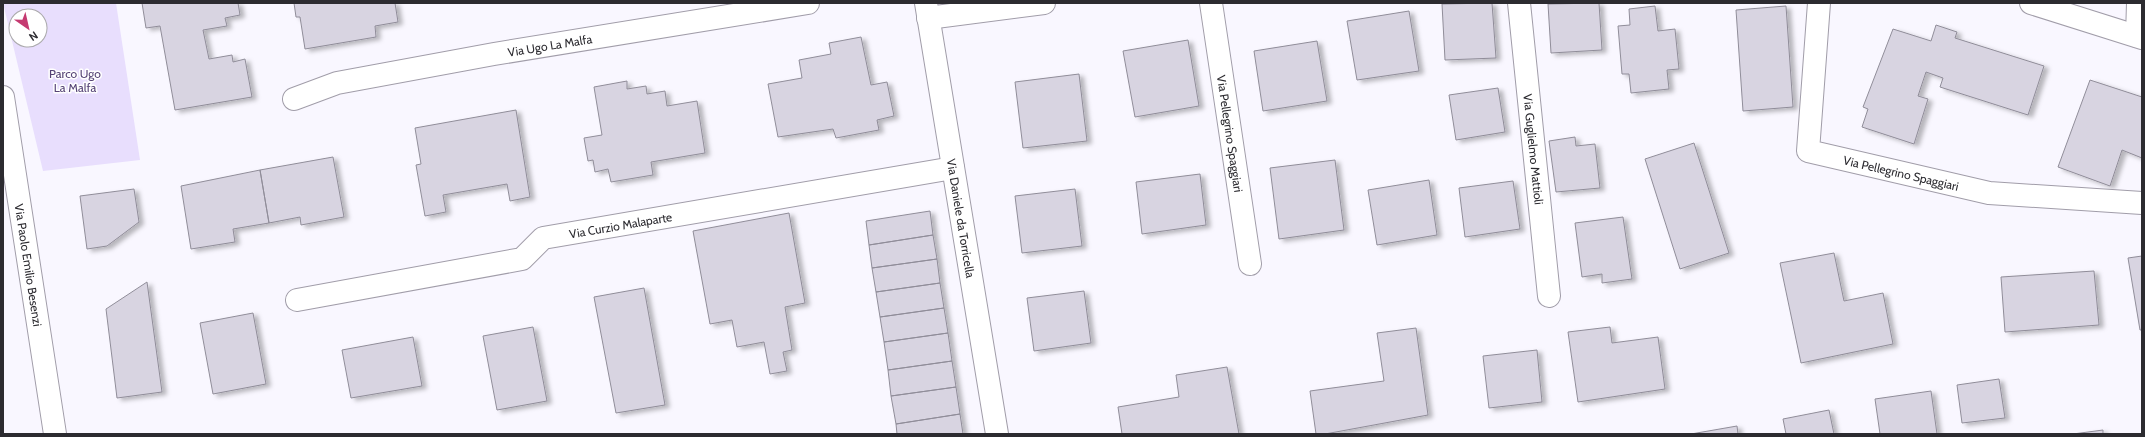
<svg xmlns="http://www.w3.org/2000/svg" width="2145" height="437" font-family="Cabin,sans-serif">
<defs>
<filter id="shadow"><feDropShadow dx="4.5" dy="2.5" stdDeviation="2" flood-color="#0004"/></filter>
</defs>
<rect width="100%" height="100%" fill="#f9f7ff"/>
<!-- green -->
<path fill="#e8defd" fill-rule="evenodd" d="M3,3H116L140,160L43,171ZM16,16H40V40H16Z"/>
<!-- building -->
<path fill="#d8d4e1" stroke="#908d99" filter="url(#shadow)" d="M142,3H238L240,15L225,18L227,26L203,30L209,59L232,55L233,62L245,59L252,97L175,110L160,26L146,28Z
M294,3H395L398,22L375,26L376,37L305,49L300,17H296Z
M1492,3L1496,58L1445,60L1442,4Z
M1599,3L1602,50L1551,53L1548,4Z
M1655,6L1658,31L1675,29L1679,69L1667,70L1669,89L1631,93L1629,74H1622L1618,26L1630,25L1629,9Z
M1786,6L1793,107L1743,111L1736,10Z
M1409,11L1419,71L1357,80L1347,21Z
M1936,25L1957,32L1955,38L2044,66L2028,115L1940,87L1943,78L1926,72L1918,96L1928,99L1914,144L1862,127L1868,109L1863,107L1893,29L1931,41Z
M861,37L871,85L887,82L894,116L877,120L879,130L836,138L833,129L778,137L768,84L802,78L799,60L831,54L829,43Z
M1188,40L1199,106L1135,117L1123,51Z
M1317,41L1327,101L1263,111L1254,51Z
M1079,74L1087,141L1023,148L1015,82Z
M2090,80L2142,97V158L2122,150L2110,186L2058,167Z
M627,81V89L646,86L647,94L665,91L667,106L697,101L705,153L651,162L653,175L611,182L608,169L595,172L593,160L588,161L584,138L602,135L594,87Z
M1498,88L1505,132L1456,140L1449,95Z
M516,110L530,197L510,201L507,184L443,195L446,212L425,216L416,165L421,164L415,128Z
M1575,137L1576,146L1595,144L1600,188L1556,192L1549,141Z
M1694,143L1729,253L1680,269L1645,159Z
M333,157L344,217L301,225L300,217L269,223L260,170Z
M1335,160L1344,230L1279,239L1270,168Z
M260,170L269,223L233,229L235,242L191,249L181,186Z
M1200,174L1206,225L1142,234L1136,182Z
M1429,180L1437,235L1377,245L1368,190Z
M1513,181L1520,229L1465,237L1459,188Z
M134,189L139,222L107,246L87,249L80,196Z
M1075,189L1082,246L1022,253L1015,196Z
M930,211L933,235L869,245L866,221Z
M789,213L805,303L785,307L792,350L783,352L787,371L770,374L764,342L737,347L732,320L710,324L693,231Z
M1623,217L1632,279L1602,283V274L1582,277L1575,223Z
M933,235L937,259L872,268L869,245Z
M1834,253L1844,301L1883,293L1893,344L1801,363L1780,263Z
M2142,256V330H2140L2128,258Z
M937,259L940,283L876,292L872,268Z
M2094,271L2099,325L2005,332L2001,277Z
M147,282L162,392L117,398L106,309Z
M940,283L944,308L880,317L876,292Z
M644,288L665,405L616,413L594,297Z
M1084,291L1091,343L1034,351L1027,298Z
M944,308L948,333L884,342L880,317Z
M253,313L266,384L213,394L200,323Z
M533,327L547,401L497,410L483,336Z
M1610,327L1612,343L1658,337L1665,389L1578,402L1568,332Z
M1416,328L1428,415L1325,434H1316L1310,391L1384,381L1377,333Z
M948,333L952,361L888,370L884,342Z
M413,337L422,386L351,398L342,350Z
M1537,350L1542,402L1489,408L1483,356Z
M952,361L956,387L891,396L888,370Z
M1227,367L1239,434H1122L1118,407L1179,397L1176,375Z
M1999,379L2005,418L1962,423L1957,385Z
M956,387L960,414L896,424L891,396Z
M1931,391L1937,434H1880L1875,399Z
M1829,410L1834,434H1786L1783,419Z
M960,414L963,434H897L896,424Z
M1737,426L1738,434H1691Z
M2103,430V434H2073Z"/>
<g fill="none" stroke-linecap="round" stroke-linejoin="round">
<defs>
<g id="street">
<path id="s1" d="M926,3L997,434"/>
<path id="s2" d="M1211,3L1250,264"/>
<path id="s3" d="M1519,3L1549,296"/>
<path id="s4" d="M1819,3L1808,151L1989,193L2142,203"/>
<path d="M2031,3L2142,38"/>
<path d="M928,18L1044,3"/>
<path d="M2137,36L2138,3"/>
<path id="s5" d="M3,97L55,434"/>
<path id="s6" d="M294,99L337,83L494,54L808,3"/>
<path id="s7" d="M297,300L522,259L543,238L953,168"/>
</g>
</defs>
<!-- street casing -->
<use href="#street" stroke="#a19da9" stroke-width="24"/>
<!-- street -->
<use href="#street" stroke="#fff" stroke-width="22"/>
</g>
<g text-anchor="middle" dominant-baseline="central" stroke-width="3" stroke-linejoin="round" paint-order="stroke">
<!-- street labels -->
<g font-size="12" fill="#2c2b30" stroke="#fff">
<text stroke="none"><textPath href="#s6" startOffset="262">Via Ugo La Malfa</textPath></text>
<text stroke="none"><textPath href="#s2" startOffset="132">Via Pellegrino Spaggiari</textPath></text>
<text stroke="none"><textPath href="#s3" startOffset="147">Via Guglielmo Mattioli</textPath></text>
<text stroke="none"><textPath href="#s4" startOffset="244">Via Pellegrino Spaggiari</textPath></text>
<text stroke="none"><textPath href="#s1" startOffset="218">Via Daniele da Torricella</textPath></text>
<text stroke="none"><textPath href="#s7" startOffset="337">Via Curzio Malaparte</textPath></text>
<text stroke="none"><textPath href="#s5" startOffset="170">Via Paolo Emilio Besenzi</textPath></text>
</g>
<!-- park labels -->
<g font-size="12" fill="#554375" stroke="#fff">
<text x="75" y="73">Parco Ugo<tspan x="75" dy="14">La Malfa</tspan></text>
</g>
</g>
<!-- border -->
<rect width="2145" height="437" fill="none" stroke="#2c2b30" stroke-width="8"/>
<!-- north arrow -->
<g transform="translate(28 28) rotate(146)"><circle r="19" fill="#ffffff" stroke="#abaaac"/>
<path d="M0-3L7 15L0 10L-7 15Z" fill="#c53a71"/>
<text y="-6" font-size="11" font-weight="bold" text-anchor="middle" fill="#2c2b30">N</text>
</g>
</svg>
